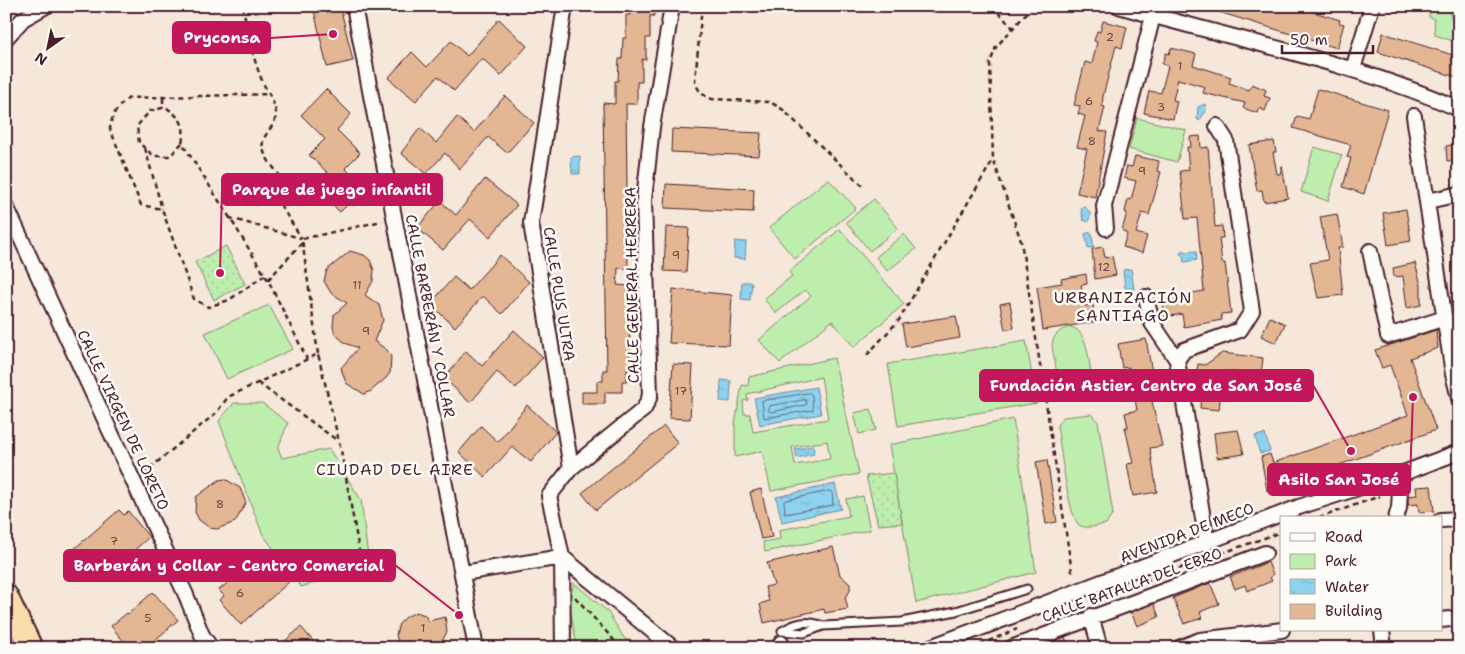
<svg xmlns="http://www.w3.org/2000/svg" width="1465" height="654" font-family="'Shantell Sans',sans-serif">
<defs>
<pattern id="park-dots" width="8" height="8" patternUnits="userSpaceOnUse" patternTransform="scale(1.25)"><rect width="8" height="8" fill="#bdeeae"/><path d="M2 2h.1M6 6h.1" fill="none" stroke="#a4cc96" stroke-width="1.8" stroke-linecap="round"/></pattern>
<pattern id="water-ripples" width="26" height="14" patternUnits="userSpaceOnUse" patternTransform="scale(1.25)"><rect width="26" height="14" fill="#8dd3ef"/><path d="M2 4q2-2 4 0t4 0M15 11q2-2 4 0t4 0" fill="none" stroke="#7bb5cd"/></pattern>
</defs>
<rect width="100%" height="100%" fill="#f5e7d9"/>
<filter id="ink" filterUnits="userSpaceOnUse"><feTurbulence type="fractalNoise" baseFrequency=".02" numOctaves="2"/><feDisplacementMap in="SourceGraphic" scale="10" xChannelSelector="R" yChannelSelector="G"/><feConvolveMatrix kernelMatrix="1 2 1 2 8 2 1 2 1" color-interpolation-filters="sRGB"/></filter>
<g filter="url(#ink)">
<!-- green -->
<path fill="#bdeeae" stroke="#84866c" fill-rule="evenodd" d="M1430,6H1459V43L1435,35L1434,19L1429,17Z
M1137,118L1186,130L1177,162L1129,149Z
M1314,147L1342,155L1328,201L1301,192Z
M828,179L856,208L795,259L769,228Z
M874,199L898,228L870,251L846,222Z
M840,229L904,304L854,347L832,321L780,363L759,340L811,296L805,290L776,313L764,299L792,276L789,272Z
M904,234L916,249L887,271L876,257Z
M269,305L293,349L227,379L205,333Z
M1070,327C1089,329 1089,366 1092,381L1084,394C1060,401 1058,380 1055,362C1054,355 1050,345 1054,338C1058,331 1063,329 1070,327Z
M1026,341L1037,403L898,426L888,364Z
M834,358L859,474L771,491L762,451L735,457V424L742,385L748,386L749,377ZM821,377L828,419L753,432L750,414H744L743,401L748,400L747,394ZM827,441L830,459L795,465L792,447Z
M234,403H262L288,423L278,448L282,458L329,449L361,500L368,557L338,576L301,587L262,533L219,421Z
M871,409L876,430L859,434L854,413Z
M1091,414L1098,422L1113,514L1106,524C1099,525 1086,530 1079,525C1068,516 1060,443 1057,425L1063,417Z
M1013,419L1036,572L916,603L889,445Z
M863,496L870,530L765,552L763,542L780,539L779,530L849,516L846,499Z
M574,583L608,612L624,638L642,648H577L569,601Z"/>
<!-- park -->
<path fill="url(#park-dots)" stroke="#84866c" d="M226,246L245,284L214,300L195,262Z
M894,473L902,523L878,525L866,476Z"/>
<!-- water -->
<path fill="url(#water-ripples)" stroke="#728ba1" d="M1447,6H1459V19L1458,16L1451,18Z
M1205,104L1206,111L1199,121L1197,119L1198,107Z
M580,156V174H572L571,157Z
M1084,206L1091,214L1088,222L1083,220L1081,209Z
M1091,232L1094,247L1088,248L1085,234Z
M735,241L746,242L745,259L734,258Z
M1182,250L1187,252L1196,251L1197,260L1184,262L1183,256L1180,254Z
M1131,269L1134,289L1125,288L1123,270Z
M742,282H752L750,300L741,299Z
M721,380L731,381L730,402L720,401Z
M816,387L821,414L760,425L754,398Z
M1265,434L1270,451L1260,454L1255,436Z
M813,446L814,454L797,458L795,449Z
M835,484L841,509L782,522L776,497Z"/>
<g fill="none" stroke-linecap="round" stroke-linejoin="round">
<!-- shore -->
<path stroke="#656779" stroke-width="1" d="M810,393L812,395L813,410L764,418L762,401Z
M805,400L807,403L806,405L771,412L768,410L770,406Z
M829,491L832,492L833,505L785,514L784,501Z"/>
</g>
<!-- building -->
<path fill="#e3b794" stroke="#4a1f2b" d="M313,6H340L353,61L327,67Z
M630,6H654V16H650V38H646V60L642,59V82H637V104H626L628,269L618,268L617,285L629,286L630,370H627V381H622V392H605V404H582V392H597V381H603V370H607L603,103L615,104V81H618L619,59H622L623,38H626V15H630Z
M1210,6H1294L1340,20L1339,23L1344,24L1337,48L1209,9Z
M499,19L527,46L501,76L482,58L454,91L438,76L416,101L388,78L412,52L427,67L451,41L467,56Z
M1103,21L1127,27L1122,48L1116,46L1103,96L1102,106L1105,107L1099,131L1107,132L1095,197L1077,193L1087,149L1077,147L1085,116L1078,114L1080,106L1074,105L1085,62L1092,64L1097,42L1094,41L1097,31L1100,32Z
M1383,33L1459,57V78L1378,52Z
M1171,48L1196,54L1193,65L1231,77L1229,83L1249,90L1252,84L1266,90L1264,96L1270,98L1265,111L1259,108L1257,113L1243,108L1245,103L1203,93L1205,87L1178,79L1173,100L1177,101L1173,119L1144,113L1149,91L1161,93L1168,66L1162,64L1166,53L1169,54Z
M326,89L351,114L337,130L360,153L345,168L365,188L340,212L320,193L333,178L309,155L325,139L301,115Z
M1318,89L1388,110L1364,194L1343,187L1351,158L1347,157L1351,145L1293,128L1297,116L1309,119Z
M505,96L534,123L507,153L488,137L460,169L445,153L426,174L401,153L420,128L436,143L457,117L474,132Z
M672,129L761,133L759,156L671,152Z
M1200,136L1201,148L1208,147L1215,227L1222,226L1223,238H1219L1222,263H1225L1231,313L1221,314L1222,320L1184,327L1182,314L1165,317L1162,298L1204,291L1197,218L1185,219L1180,171L1189,170L1187,147H1191L1190,137Z
M1274,141L1276,152H1273L1277,174H1280L1282,166L1288,198L1264,202L1262,190L1257,191L1249,145Z
M1459,144V160L1447,161L1446,146Z
M1135,156L1159,161L1157,171L1161,172L1149,215L1142,213L1136,233L1147,236L1142,253L1123,247L1127,234L1122,230L1127,213L1125,212L1128,199L1131,200L1136,181L1124,178L1127,166L1132,167Z
M485,179L517,205L490,237L470,219L443,250L417,228L440,201L456,215Z
M666,184L754,189L753,212L665,208Z
M1406,209L1411,241L1388,245L1383,213Z
M1337,214L1343,247L1338,248L1343,295L1318,298L1310,263L1328,260L1320,217Z
M666,227L689,228L686,272L664,271Z
M1103,247L1105,258L1112,256L1116,275L1095,279L1092,249Z
M350,251L364,255L370,260L374,270L373,281L365,295L379,305L383,320L374,341L387,350L391,357L390,373L386,378L371,391L364,394L346,383L341,368L358,348L345,343L335,334L333,327L334,315L347,303L331,293L324,281L327,270Z
M500,255L529,282L502,314L483,296L455,327L430,304L454,277L469,290Z
M1415,263L1421,285V305L1407,308L1403,276L1394,277L1393,268Z
M1086,274L1087,284L1081,285L1085,306L1093,305L1095,322L1043,330L1037,287L1062,283L1061,279Z
M673,289L732,295L729,345L669,343Z
M1010,302L1014,328L1005,330L1000,304Z
M956,316L960,338L906,347L902,324Z
M1270,317L1285,324L1276,343L1261,336Z
M514,330L543,357L516,388L497,372L470,403L444,378L466,351L482,366Z
M1436,330L1438,348L1410,358L1436,430L1267,491L1261,457L1270,454L1273,463L1408,415L1390,365L1382,368L1375,350Z
M1146,339L1152,373L1162,371L1165,389L1150,392L1162,446L1150,448L1157,492L1133,496L1127,464L1133,463L1125,427H1128L1125,413L1137,410L1129,367L1122,368L1118,344Z
M1222,353L1263,358L1261,375L1223,371L1219,410L1200,408L1202,383H1195L1198,364L1205,365Z
M673,364L693,365L690,419L669,418Z
M527,405L556,432L531,462L512,447L485,477L459,452L481,426L498,442Z
M664,426L678,443L596,510L582,493Z
M1238,430L1244,454L1217,458L1214,433Z
M1047,460L1057,522L1046,524L1036,462Z
M225,479L240,488L246,503L235,522L217,529L210,528L199,520L195,512L196,497L219,480Z
M1431,486L1434,511L1419,512L1418,504L1408,505V496L1417,495L1416,487Z
M761,489L772,537L761,539L750,492Z
M119,510L124,515L128,511L149,537L101,580L74,549Z
M833,547L840,575L850,584V591L845,597L848,609L825,613L824,609L764,623L760,604L769,601L765,587L774,585L767,563Z
M260,555L264,559L269,555L291,580L241,625L219,600L224,596L219,590Z
M1268,562L1273,575L1270,577L1272,581L1247,591L1245,585L1235,589L1230,577Z
M1210,583L1219,604L1200,612L1202,618L1184,624L1173,598Z
M153,592L178,620L146,648H129L111,626L127,613L128,614Z
M1154,604L1159,617L1137,626L1131,612Z
M416,612L425,615L428,621L445,617L447,632L438,648H402L398,642L396,635L399,624L406,617Z
M301,627L319,648H291L285,641Z
M1065,637L1069,648H1037Z"/>
<g fill="none" stroke-linecap="round" stroke-linejoin="round">
<defs>
<path id="service" d="M782,631L804,633L823,626L902,622L956,611L1027,589
M782,631C797,622 806,620 823,626"/>
<path id="minor" d="M354,6L476,648
M565,6L531,223L571,468
M672,6L652,127L644,200L650,396L644,409L571,468L549,496L562,557L673,648
M1119,6C1232,39 1350,61 1459,109
M6,38L23,19L46,6
M1353,69L1372,6
M1414,116L1453,374L1459,398
M1428,201L1459,194
M6,206L186,595L202,635L211,648
M1106,228L1104,206L1153,16
M1370,251L1388,336L1445,318
M1146,297L1152,323L1177,360
M1396,518L1399,508L1401,474
M1441,520L1459,519
M1207,543L1177,360L1184,350L1240,330L1252,311L1226,140L1217,126
M463,573L562,557L563,648
M1091,616L1100,648
M1441,620L1459,618
M1382,630L1384,648
M781,648V643
M928,648L1299,507L1401,474L1459,452
M1011,648L1265,553
M1179,648L1200,640L1282,630"/>
<path id="trunk" d="M6,596L31,648"/>
</defs>
<!-- service casing -->
<use href="#service" stroke="#4a1f2b" stroke-width="11"/>
<!-- minor casing -->
<use href="#minor" stroke="#4a1f2b" stroke-width="18"/>
<!-- trunk casing -->
<use href="#trunk" stroke="#4a1f2b" stroke-width="26"/>
<!-- path -->
<path stroke="#4a1f2b" stroke-width="2.5" stroke-dasharray="5 4" stroke-linecap="butt" d="M243,6C247,30 252,55 261,78C266,91 274,99 276,113C277,128 257,136 264,152C267,160 274,168 279,175L274,187L276,198L302,239
M702,6L695,81C698,91 702,95 712,99L770,102L782,109L864,187
M992,6L1013,28
M1033,6L996,47L990,63L993,159L1021,241L1072,572
M163,98V108
M182,143L170,156H154L139,143L137,126L150,111L166,107C181,119 186,124 182,143L230,218
M145,148L162,209
M302,243L268,280L307,359
M265,275L229,300L208,307L194,299L162,209L141,205L110,129C112,114 117,107 129,98L270,94
M268,280L230,218L300,238
M318,354L302,239L382,221
M867,355L899,320L993,160
M258,383L338,441
M143,474L216,413L228,397L318,354L341,450L362,567
M1319,518L1380,496
M1128,587L1281,532
M575,597L621,648
M972,648L1017,629"/>
<!-- service -->
<use href="#service" stroke="#fdfcf7" stroke-width="7"/>
<!-- minor -->
<use href="#minor" stroke="#fdfcf7" stroke-width="14"/>
<!-- trunk -->
<use href="#trunk" stroke="#f9deab" stroke-width="22"/>
</g>
</g>
<g text-anchor="middle" dominant-baseline="central" stroke-width="5" stroke-linejoin="round" paint-order="stroke">
<!-- number labels -->
<g font-size="12" fill="#704545">
<text x="1110" y="37">2</text>
<text x="1180" y="66">1</text>
<text x="1089" y="101">6</text>
<text x="1161" y="107">3</text>
<text x="1092" y="141">8</text>
<text x="1142" y="171">9</text>
<text x="676" y="255">9</text>
<text x="1104" y="267">12</text>
<text x="357" y="285">11</text>
<text x="366" y="331">9</text>
<text x="681" y="391">17</text>
<text x="220" y="504">8</text>
<text x="114" y="541">7</text>
<text x="240" y="593">6</text>
<text x="148" y="618">5</text>
<text x="423" y="628">1</text>
</g>
<!-- street labels -->
<g font-size="15" fill="#4a1f2b" stroke="#fdfcf7">
<text transform="translate(632 285) rotate(-91)">CALLE GENERAL HERRERA</text>
<text transform="translate(559 294) rotate(81)">CALLE PLUS ULTRA</text>
<text transform="translate(430 316) rotate(79)">CALLE BARBERÁN Y COLLAR</text>
<text transform="translate(123 420) rotate(65)">CALLE VIRGEN DE LORETO</text>
<text transform="translate(1187 533) rotate(-21)">AVENIDA DE MECO</text>
<text transform="translate(1132 585) rotate(-20)">CALLE BATALLA DEL EBRO</text>
</g>
<!-- neighbourhood labels -->
<g font-size="16" letter-spacing="1" fill="#4a1f2b" stroke="#fdfcf7">
<text x="1123" y="297">URBANIZACIÓN<tspan x="1123" dy="18">SANTIAGO</tspan></text>
<text x="395" y="469">CIUDAD DEL AIRE</text>
</g>
</g>
<!-- callouts -->
<path fill="none" stroke="#c2185b" stroke-width="2" d="M333 34L270 38M220 273L222 189M1351 451L1313 385M1413 397L1410 480M459 615L395 565"/>
<g fill="#c2185b" stroke="#fdfcf7" stroke-width="2">
<circle cx="333" cy="34" r="5"/>
<circle cx="220" cy="273" r="5"/>
<circle cx="1351" cy="451" r="5"/>
<circle cx="1413" cy="397" r="5"/>
<circle cx="459" cy="615" r="5"/>
</g>
<g fill="#c2185b" stroke="#c2185b" stroke-width="2">
<rect x="173" y="22" width="97" height="31" rx="5"/>
<rect x="222" y="174" width="220" height="31" rx="5"/>
<rect x="980" y="370" width="333" height="31" rx="5"/>
<rect x="1268" y="464" width="142" height="31" rx="5"/>
<rect x="64" y="550" width="331" height="31" rx="5"/>
</g>
<g font-size="16" text-anchor="middle" font-weight="bold" fill="#fff">
<text x="222" y="43">Pryconsa</text>
<text x="332" y="195">Parque de juego infantil</text>
<text x="1146" y="391">Fundación Astier. Centro de San José</text>
<text x="1339" y="485">Asilo San José</text>
<text x="229" y="571">Barberán y Collar - Centro Comercial</text>
</g>
<!-- margin -->
<rect width="1465" height="654" fill="none" stroke="#fdfcf7" stroke-width="25"/>
<rect x="12" y="12" width="1440" height="629" fill="none" stroke="#4a1f2b" stroke-width="2" filter="url(#ink)"/>
<!-- legend -->
<rect x="1280" y="516" width="162" height="115" fill="#fdfcf7" stroke="#b5a4a5"/>
<rect x="1290" y="533" width="25" height="8" fill="#fdfcf7" stroke="#b5a4a5"/>
<text x="1325" y="542" font-size="15" fill="#4a1f2b">Road</text>
<rect x="1290" y="554" width="25" height="15" fill="#bdeeae" stroke="#b5a4a5"/>
<text x="1325" y="566" font-size="15" fill="#4a1f2b">Park</text>
<rect x="1290" y="579" width="25" height="15" fill="url(#water-ripples)" stroke="#b5a4a5"/>
<text x="1325" y="592" font-size="15" fill="#4a1f2b">Water</text>
<rect x="1290" y="604" width="25" height="15" fill="#e3b794" stroke="#b5a4a5"/>
<text x="1325" y="616" font-size="15" fill="#4a1f2b">Building</text>
<!-- north arrow -->
<g transform="translate(48 48) rotate(213)" stroke="#fdfcf7" stroke-width="4" paint-order="stroke">
<path d="M0-4L9 19L0 12L-9 19Z" fill="#4a1f2b"/>
<text y="-8" font-size="14" font-weight="bold" text-anchor="middle" fill="#4a1f2b">N</text>
</g>
<!-- scale -->
<path d="M1282 45v8h91v-8" fill="none" stroke="#4a1f2b" stroke-width="2.5"/>
<text x="1290" y="45" font-size="15" fill="#4a1f2b" stroke="#fdfcf7" stroke-width="4" paint-order="stroke">50 m</text>
</svg>
